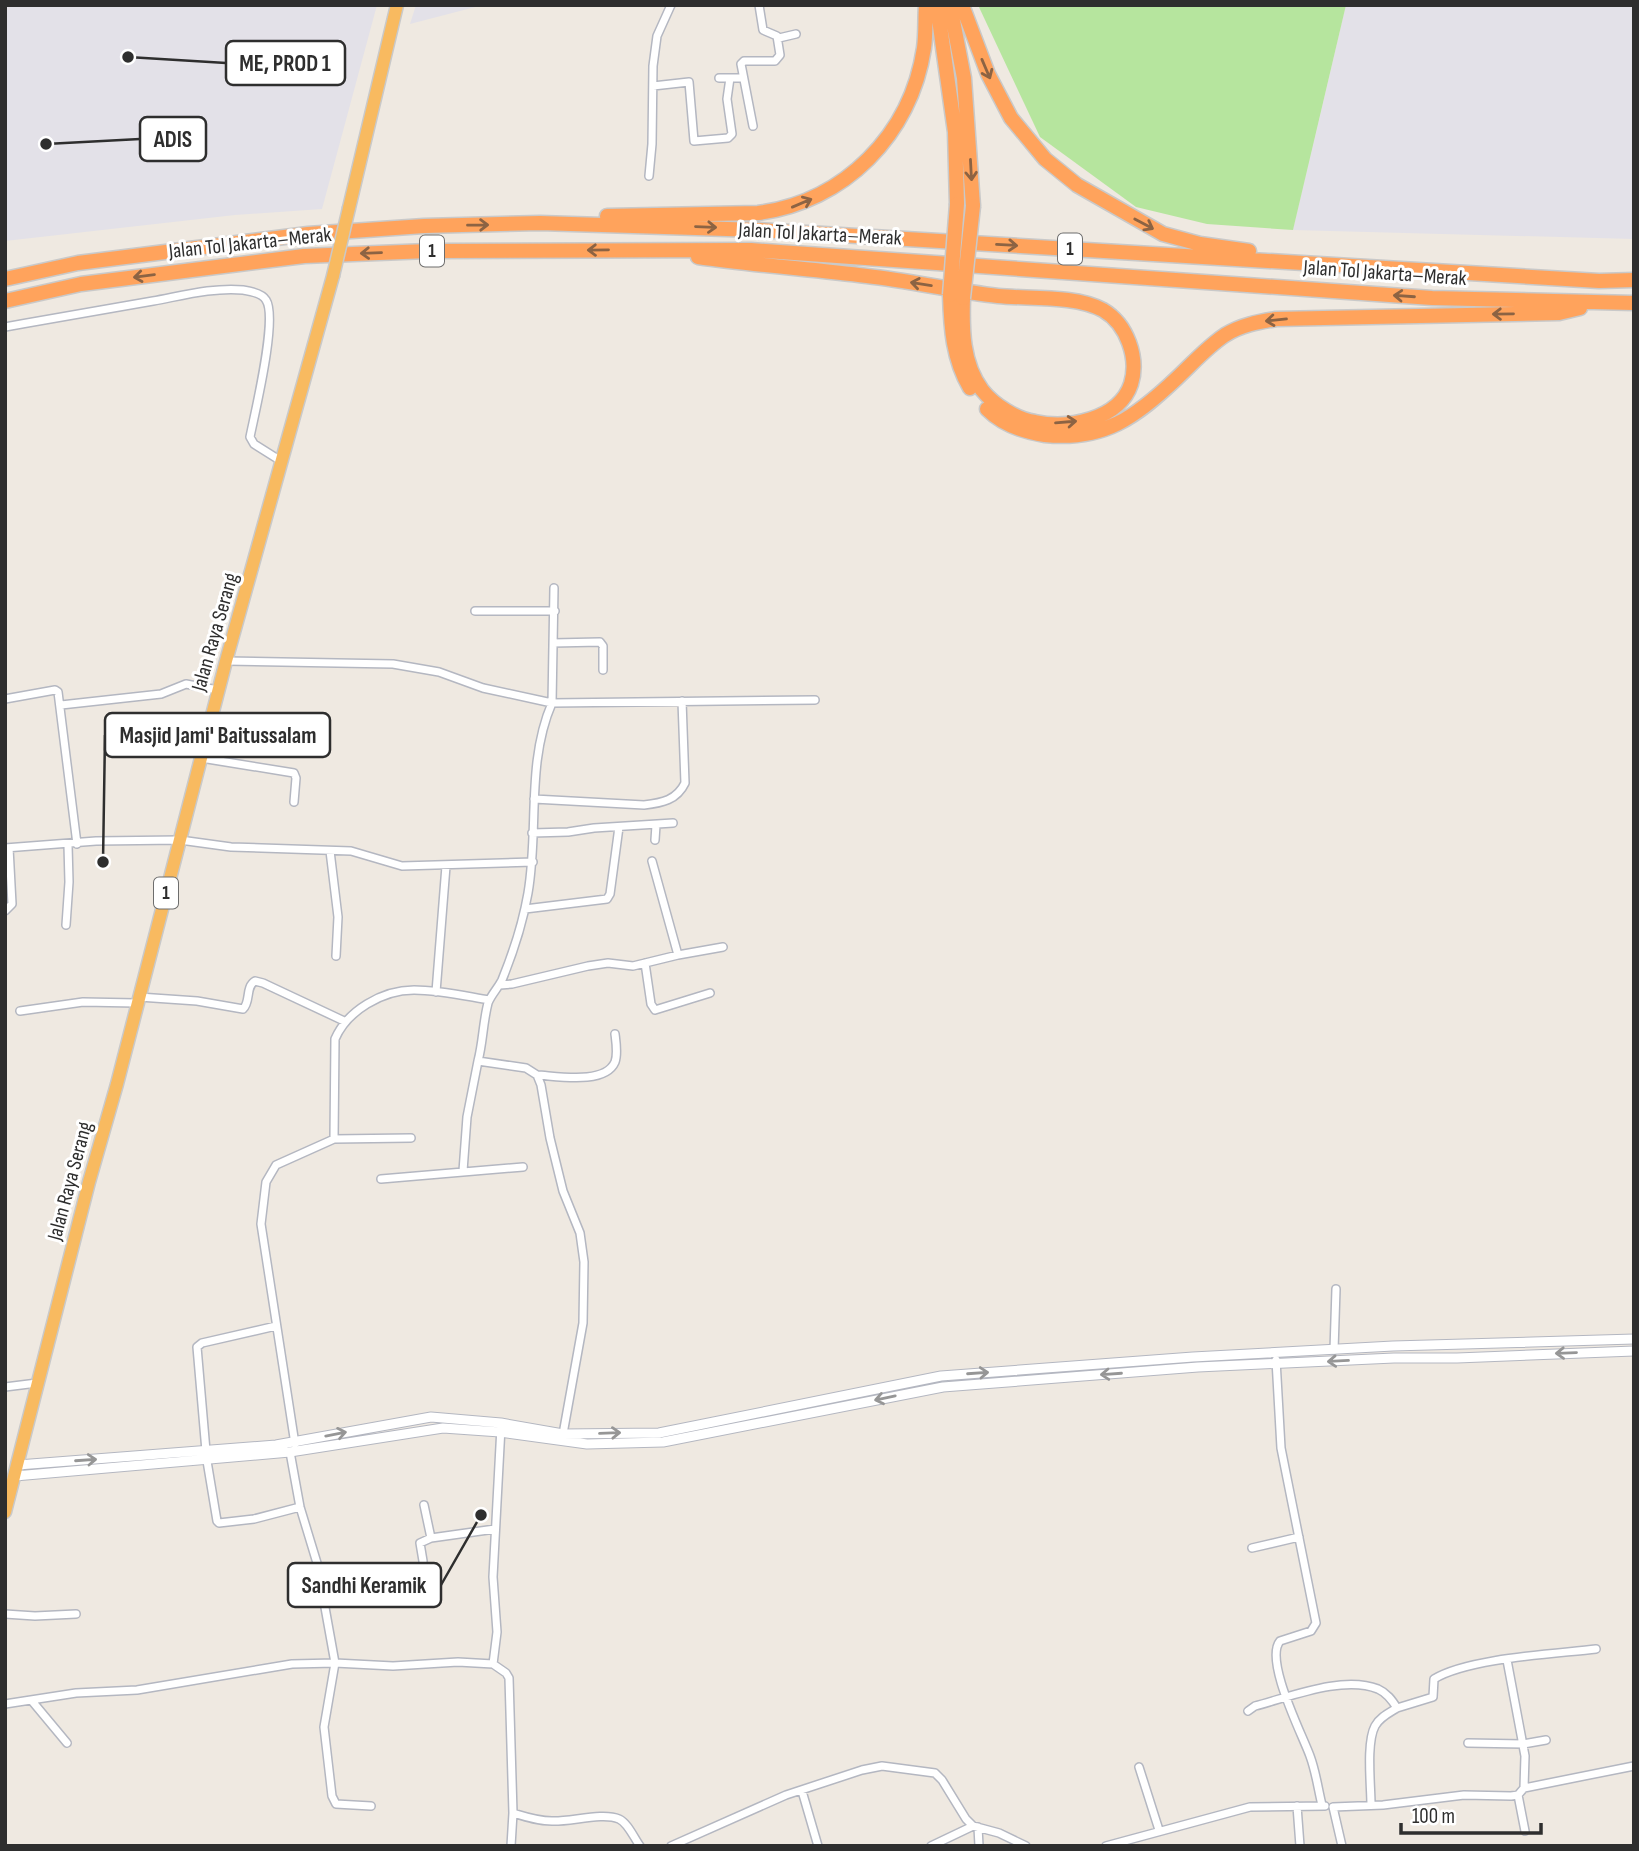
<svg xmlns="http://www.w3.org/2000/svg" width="1639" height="1851" font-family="'Sofia Sans Condensed',sans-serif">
<rect width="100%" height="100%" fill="#efe9e1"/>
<!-- industrial -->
<path fill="#e3e1e8" d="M5,5H377L322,209L235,215L5,241Z
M416,5H483L410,24Z
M1346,5H1634V239L1293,230Z"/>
<!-- green -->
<path fill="#b6e59e" d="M978,5H1346L1293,230L1207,224L1136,207L1040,137Z"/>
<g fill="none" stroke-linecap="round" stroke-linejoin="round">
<defs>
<path id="minor" d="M779,38L796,34
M719,78H743
M653,86L689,82L694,141L728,138L732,134L727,99L730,78
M753,126L741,64L744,61H775L780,55L777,36L763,30L759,5
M649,176L652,144L653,66L657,36L671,5
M5,327C54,318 103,310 153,301C181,296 214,287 243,290C250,291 262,293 266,300C278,318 255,412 250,437L254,444L281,461
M554,588L552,703C526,763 539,830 528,893C523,922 513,953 502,980C498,988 491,995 488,1003C483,1022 483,1042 478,1061L526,1068L537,1075L541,1085L550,1138L563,1191L580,1233L584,1262L583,1323L563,1434
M475,611H555
M553,643L600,642L603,646V670
M226,661L393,664L439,672L483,688L552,703L815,700
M5,699L55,690L58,692L77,844
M61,705L161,694L186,684L218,690
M201,758L294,773L296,778L294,802
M534,799L644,805C662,803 677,800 685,783L682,701
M532,833L568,832L594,828L673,823
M655,840L656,825
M5,848L96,841L180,840L231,847L351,851L402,866L533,862
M330,851L338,917L336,956
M652,861L678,955
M525,909L607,899L610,894L619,827
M5,911L12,904L9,848
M66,925L69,882L68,845
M645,963L651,1004L655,1010L710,993
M500,985L512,984L588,966L608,963L633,966L678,955L723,947
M436,992L446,866
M139,997L197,1001L243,1009C251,1002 245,987 255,981L263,983L344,1021
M20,1011L83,1002L136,1003
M537,1075C557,1076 605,1085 615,1062C618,1054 616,1042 615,1034
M334,1139L335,1039C347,1011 382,990 414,990C439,990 465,996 489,1000
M463,1171L467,1117L478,1061
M381,1179L523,1167
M1334,1350L1336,1289
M1276,1360L1281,1448L1316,1623L1311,1631L1280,1641C1264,1660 1302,1734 1310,1756C1316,1772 1318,1789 1322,1805
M5,1387L37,1383
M501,1427L493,1577L497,1632L493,1664L506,1673L509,1678L513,1813C526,1817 538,1821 552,1821C570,1822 603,1812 619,1819C628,1823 634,1838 640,1846
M295,1444L261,1224L266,1182L276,1165L334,1139L411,1138
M206,1451L197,1347L202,1343L276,1326
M290,1452L300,1507L317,1563L335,1663L324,1727L332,1796L336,1804L371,1806
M207,1461L217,1521L219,1523L254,1519L300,1507
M431,1538L495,1529
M1252,1548L1299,1537
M423,1561L420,1543L431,1538L424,1505
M5,1614L35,1616L76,1614
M32,1701L67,1743
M5,1704L76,1693L137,1690L292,1664L335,1663L393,1666L458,1662L493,1664
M1248,1711L1255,1706C1290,1697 1343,1675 1378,1689C1387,1693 1392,1700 1397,1708L1433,1697L1434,1679C1469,1658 1554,1654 1596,1649
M1468,1743L1523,1744L1546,1740
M1139,1767L1159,1830
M1524,1788L1634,1766
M802,1791L818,1846
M1518,1795L1525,1831
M1371,1805C1371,1785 1366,1743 1375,1726C1380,1717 1389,1713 1397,1708
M1297,1806L1300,1846
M978,1827L979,1846
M511,1846L513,1813
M671,1846L786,1795L862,1770L882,1766L935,1773L942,1780L966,1819L973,1826L999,1833L1026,1846
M931,1846L973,1826
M1106,1846L1250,1807L1325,1806
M1342,1846L1333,1807L1383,1805L1464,1795L1511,1796L1518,1795L1524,1788L1525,1756L1507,1660"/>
<path id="tertiary" d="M18,1465L276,1445L431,1417L501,1423L563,1434L659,1433L941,1376L1193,1357L1393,1346L1634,1339
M15,1476L290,1452L443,1428L500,1432L587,1444L663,1442L943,1387L1198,1367L1394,1358H1457L1634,1351"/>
<path id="trunk" d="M349,208L397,5
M5,1512L89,1182L117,1084L226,661L333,276"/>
<path id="motorway" d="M937,5L955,132L957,204
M950,5L964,78L973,206
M962,5L988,74L1011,118L1045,159L1077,185L1163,234L1200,244L1249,251
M607,216L758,213C844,202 911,135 924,48C926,34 925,19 926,5
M698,257C754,265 811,269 867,276C911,281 954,291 998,296C1029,299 1076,295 1103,310C1127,324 1139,358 1131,384C1119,420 1068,429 1035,422C1016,419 994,405 982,390C962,363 962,329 963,298
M5,279L78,263L308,234L424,226L540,223L758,230L1599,281L1634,280
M950,295C951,328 953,359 970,388
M5,301L81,284L304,256L428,251L751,250L1432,298L1634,303
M987,409C1002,424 1025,432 1045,435C1104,441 1136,417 1177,378C1193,363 1207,347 1225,335C1241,325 1258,322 1276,319L1559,313L1580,308"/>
</defs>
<!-- minor casing -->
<use href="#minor" stroke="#b4b7c1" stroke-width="10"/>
<!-- tertiary casing -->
<use href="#tertiary" stroke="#b4b7c1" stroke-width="11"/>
<!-- trunk casing -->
<use href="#trunk" stroke="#c9c9c9" stroke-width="15"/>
<!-- motorway casing -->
<use href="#motorway" stroke="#c9c9c9" stroke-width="17"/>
<!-- minor -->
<use href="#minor" stroke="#fff" stroke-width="7"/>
<!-- tertiary -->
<use href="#tertiary" stroke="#fff" stroke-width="9"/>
<!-- trunk -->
<use href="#trunk" stroke="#f8ba60" stroke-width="12"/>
<!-- motorway -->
<use href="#motorway" stroke="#ffa35c" stroke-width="14"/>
<defs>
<path id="trunk-bridge" d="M333,276L349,208"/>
<path id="motorway-bridge" d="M950,295L957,204
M963,298L973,206"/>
</defs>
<!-- trunk-bridge casing -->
<use href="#trunk-bridge" stroke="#c9c9c9" stroke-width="15" stroke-linecap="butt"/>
<!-- motorway-bridge casing -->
<use href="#motorway-bridge" stroke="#c9c9c9" stroke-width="17" stroke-linecap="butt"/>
<!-- trunk-bridge -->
<use href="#trunk-bridge" stroke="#f8ba60" stroke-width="12"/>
<!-- motorway-bridge -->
<use href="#motorway-bridge" stroke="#ffa35c" stroke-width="14"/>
</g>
<!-- one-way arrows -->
<defs><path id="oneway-shaft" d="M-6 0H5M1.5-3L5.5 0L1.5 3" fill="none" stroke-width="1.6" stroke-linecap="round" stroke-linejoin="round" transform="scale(1.75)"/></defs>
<g stroke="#8c6343">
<use href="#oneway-shaft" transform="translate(986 69) rotate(67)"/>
<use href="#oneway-shaft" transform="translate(971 170) rotate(87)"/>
<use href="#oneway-shaft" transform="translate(802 203) rotate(-23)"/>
<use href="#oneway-shaft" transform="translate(1144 224) rotate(28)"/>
<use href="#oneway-shaft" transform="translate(478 225) rotate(-1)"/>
<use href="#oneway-shaft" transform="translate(706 227) rotate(2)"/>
<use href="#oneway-shaft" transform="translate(1007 245) rotate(3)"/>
<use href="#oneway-shaft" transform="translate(598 250) rotate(179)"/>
<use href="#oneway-shaft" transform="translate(371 253) rotate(178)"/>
<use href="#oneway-shaft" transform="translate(144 276) rotate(173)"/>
<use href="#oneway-shaft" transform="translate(921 284) rotate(-171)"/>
<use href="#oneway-shaft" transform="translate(1404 296) rotate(-176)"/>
<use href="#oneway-shaft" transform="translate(1503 314) rotate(179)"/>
<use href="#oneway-shaft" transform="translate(1276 320) rotate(174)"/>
<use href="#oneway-shaft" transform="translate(1066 422) rotate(-5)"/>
</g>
<g stroke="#969696">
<use href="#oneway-shaft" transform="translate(1566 1353) rotate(178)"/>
<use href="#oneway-shaft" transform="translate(1338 1361) rotate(177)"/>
<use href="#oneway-shaft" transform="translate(978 1373) rotate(-4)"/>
<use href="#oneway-shaft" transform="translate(1111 1374) rotate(176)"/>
<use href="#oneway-shaft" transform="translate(885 1398) rotate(168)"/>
<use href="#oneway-shaft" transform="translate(610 1433) rotate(-2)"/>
<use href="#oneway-shaft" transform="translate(336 1434) rotate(-11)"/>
<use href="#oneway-shaft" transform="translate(86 1460) rotate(-4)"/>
</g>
<g text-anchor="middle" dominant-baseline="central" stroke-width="6" stroke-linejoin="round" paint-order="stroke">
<!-- shield labels -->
<g fill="#fff" stroke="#6d6d6d" stroke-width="2">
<rect x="1058" y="233.5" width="24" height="31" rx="5"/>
<rect x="420" y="235.5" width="24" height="31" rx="5"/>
<rect x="154" y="877.5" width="24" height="31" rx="5"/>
</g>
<g font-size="19" font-weight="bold" fill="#2e2e2e">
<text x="1070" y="249">1</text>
<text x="432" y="251">1</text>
<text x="166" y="893">1</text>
</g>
<!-- street labels -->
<g font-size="21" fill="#2e2e2e" stroke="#fff">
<text transform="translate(820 234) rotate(3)">Jalan Tol Jakarta–Merak</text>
<text transform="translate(250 243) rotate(-6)">Jalan Tol Jakarta–Merak</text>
<text transform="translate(1385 273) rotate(4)">Jalan Tol Jakarta–Merak</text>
<text transform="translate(215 632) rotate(-74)">Jalan Raya Serang</text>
<text transform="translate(70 1181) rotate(-75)">Jalan Raya Serang</text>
</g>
</g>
<!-- callouts -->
<path fill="none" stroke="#2e2e2e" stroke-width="2.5" d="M128 57L226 63M46 144L140 139M103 862L105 735M481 1515L441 1585"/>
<g fill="#2e2e2e" stroke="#fff" stroke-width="2.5">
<circle cx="128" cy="57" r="7"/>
<circle cx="46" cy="144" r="7"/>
<circle cx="103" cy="862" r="7"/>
<circle cx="481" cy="1515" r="7"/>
</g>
<g fill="#fff" stroke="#2e2e2e" stroke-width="2.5">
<rect x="226" y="41" width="119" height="44" rx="7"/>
<rect x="140" y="117" width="66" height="44" rx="7"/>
<rect x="105" y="713" width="225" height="44" rx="7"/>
<rect x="288" y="1563" width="153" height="44" rx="7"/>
</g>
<g font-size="23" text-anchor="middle" font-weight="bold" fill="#2e2e2e">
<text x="285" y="71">ME, PROD 1</text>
<text x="173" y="147">ADIS</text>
<text x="218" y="743">Masjid Jami' Baitussalam</text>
<text x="364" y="1593">Sandhi Keramik</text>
</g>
<!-- border -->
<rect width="1639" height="1851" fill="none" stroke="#2e2e2e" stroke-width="14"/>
<!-- scale -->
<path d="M1401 1823v10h140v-10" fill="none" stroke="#2e2e2e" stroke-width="3.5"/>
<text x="1412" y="1823" font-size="21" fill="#2e2e2e" stroke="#ffffff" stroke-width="5" paint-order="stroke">100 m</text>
</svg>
